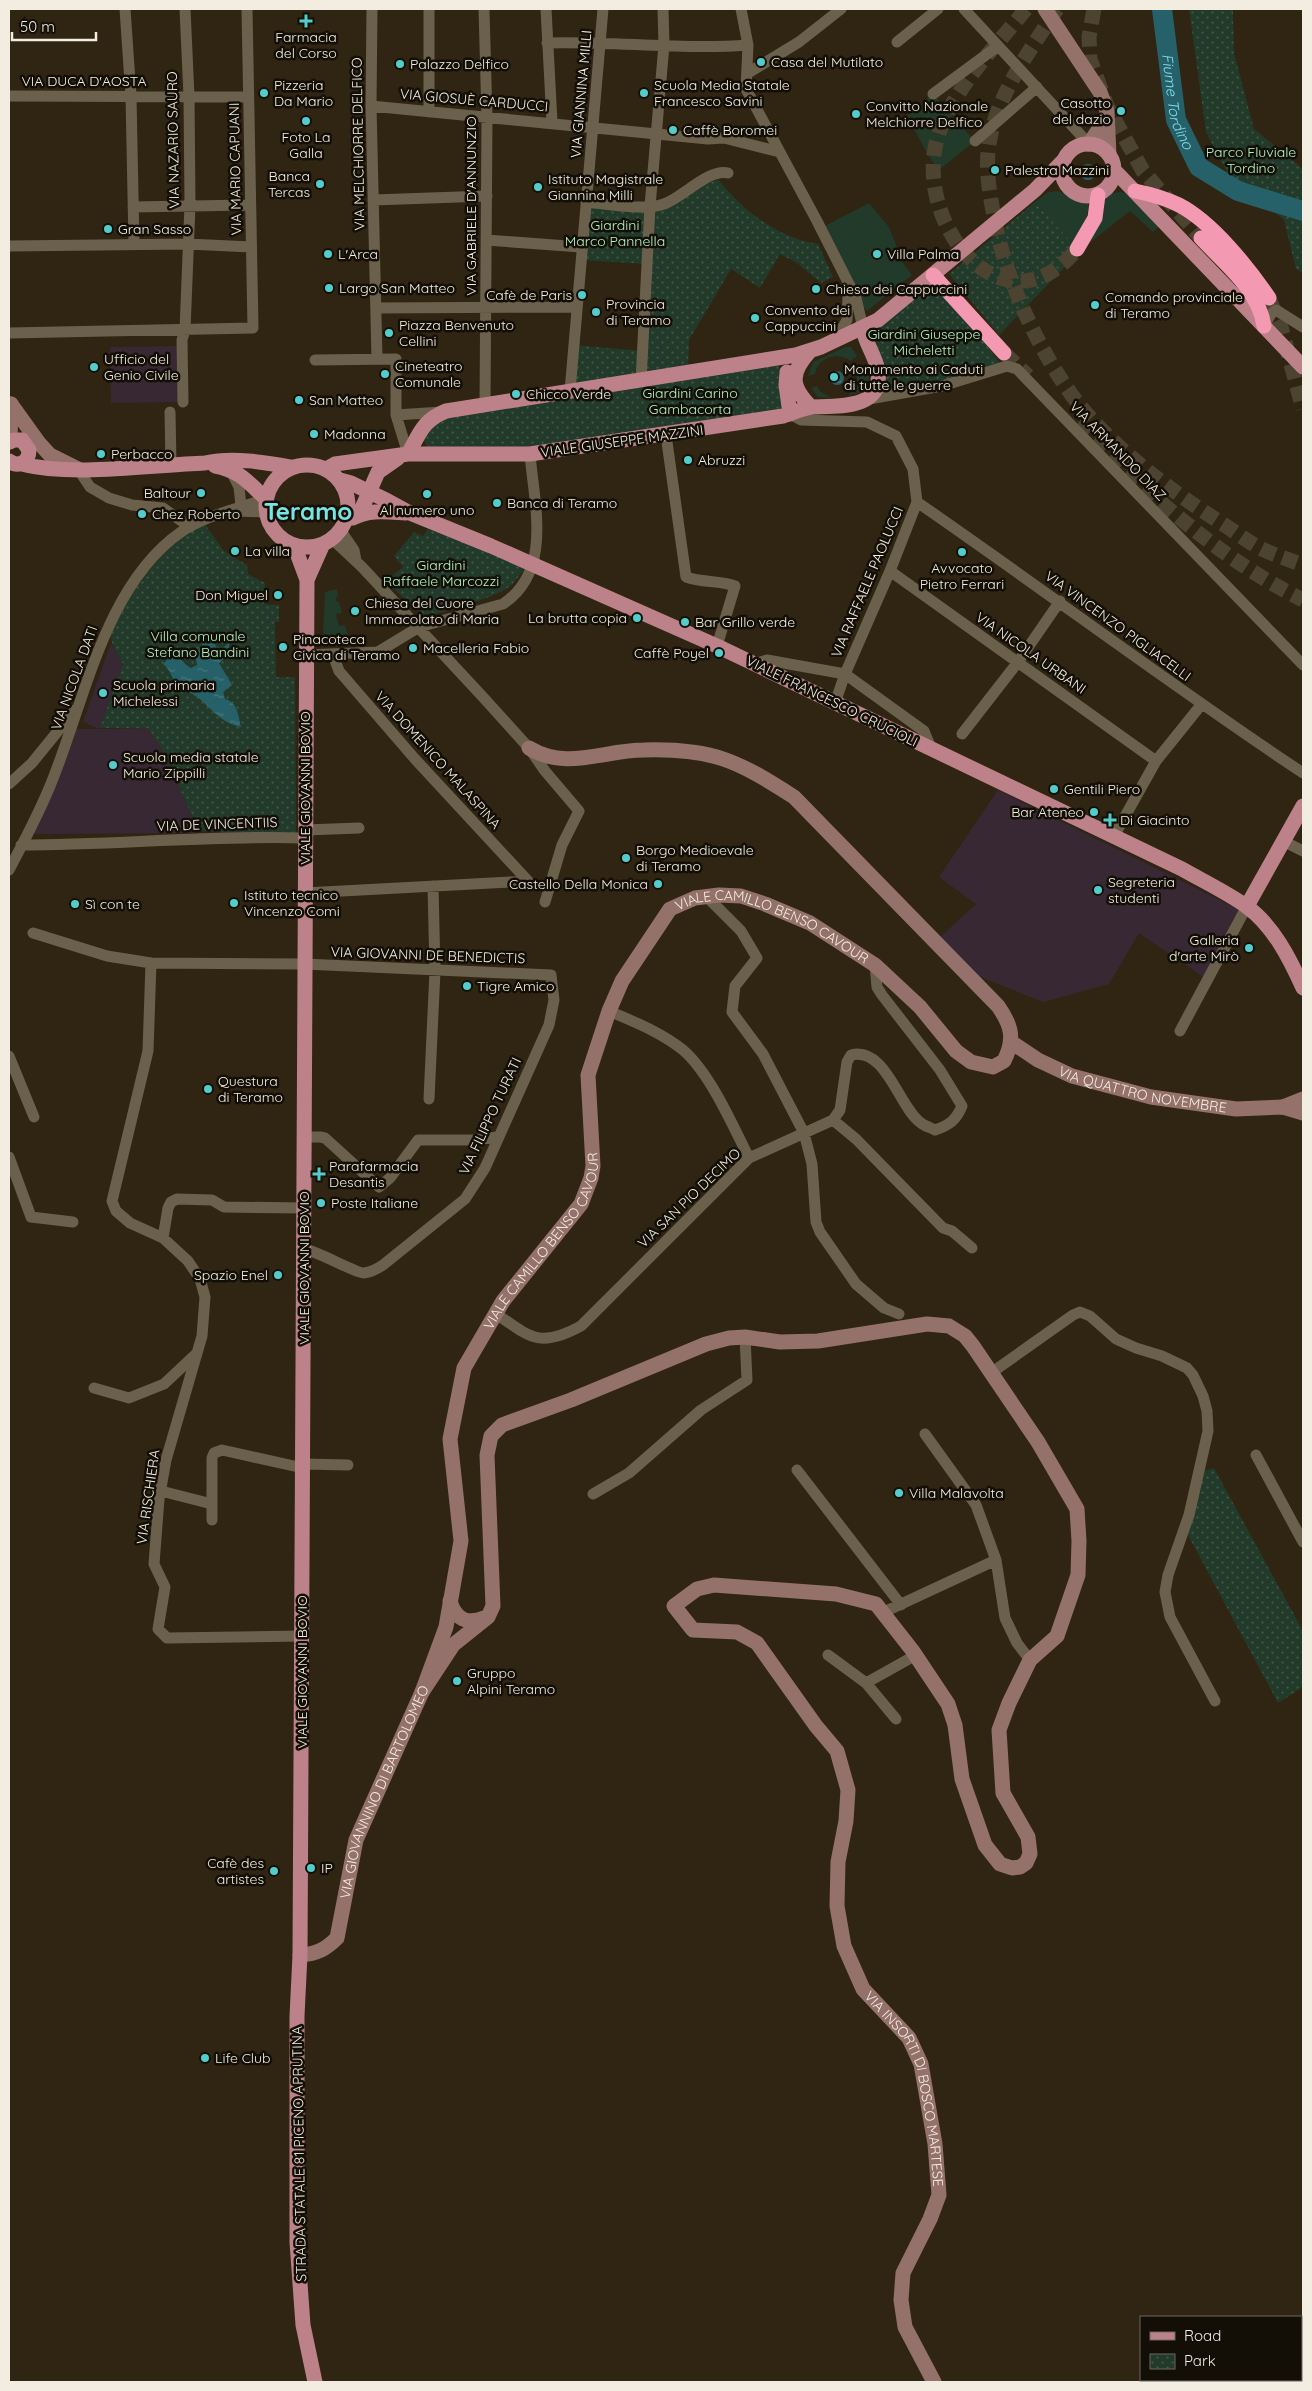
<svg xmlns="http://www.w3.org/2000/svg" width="1312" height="2391" font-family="Quicksand,sans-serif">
<defs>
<pattern id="park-dots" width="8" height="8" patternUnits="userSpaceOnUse" patternTransform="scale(1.25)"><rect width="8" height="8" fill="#223a29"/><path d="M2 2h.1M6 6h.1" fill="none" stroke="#435748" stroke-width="1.8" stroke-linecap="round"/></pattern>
<pattern id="water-ripples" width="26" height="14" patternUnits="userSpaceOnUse" patternTransform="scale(1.25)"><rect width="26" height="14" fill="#266169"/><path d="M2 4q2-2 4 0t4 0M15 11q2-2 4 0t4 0" fill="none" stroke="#46787e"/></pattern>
</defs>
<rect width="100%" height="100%" fill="#2f2512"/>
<!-- education -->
<path fill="#382834" d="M178,346L179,402L111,403L110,347Z
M111,643L123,664L100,729L148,728L161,748L199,831L193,833L26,834L71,729H99L83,722Z
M998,790L1244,912L1208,980L1139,933L1109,984L1043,1002L971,973L937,940L976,904L939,877Z"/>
<!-- green -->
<path fill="#223a29" d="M933,94L975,141L939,170L929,157L907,116Z
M1059,191L1075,200L1088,202C1091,215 1079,232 1072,243L1035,202L1048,192Z
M1121,192L1129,195L1159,227L1153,232L1130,211L1082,249L1104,201L1112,193Z
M869,203L889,227L903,263L912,275L867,311L856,298L821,228Z
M845,347H851L857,356L851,361C837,351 818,357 815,374L808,376L813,362Z
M865,367C875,381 863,392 849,395L857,382V372Z
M817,386L820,391L832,398L818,397L811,388Z
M337,589L338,595L335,600L339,602L342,613L336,614L339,626L345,625L348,636L351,635L357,640C346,642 331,645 323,635L325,592Z"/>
<!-- park -->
<path fill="url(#park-dots)" d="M1189,9H1233L1234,53L1254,129L1303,169V273L1296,269L1284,220L1228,174L1206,132Z
M718,179C743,211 777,237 818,244L833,277L821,283L797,263L780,254L760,288L731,269L689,340L688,372L778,358L783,416L530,454L428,448L423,439L432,417L569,391L573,345L642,351L647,264L580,260L586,202L664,204Z
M1035,202L1072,243L1082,249L999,335L949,274Z
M933,275L1003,367L942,386L876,392L866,341L878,320Z
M204,523L224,551L247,565L248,574L265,583L264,604L279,605V622H275L276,677H295L296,834L199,831L161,748L148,728H100L123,664C118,654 109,643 111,632C113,625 119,618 122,612C141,575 168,544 204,523Z
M428,529L526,565C521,574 515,583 506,589C485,601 447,611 423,617L386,581L403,567L394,556L414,532L423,536Z
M1214,1468L1303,1631V1687L1278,1703L1188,1535L1203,1471Z"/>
<!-- water -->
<path fill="url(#water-ripples)" d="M1080 172a8 8 0 1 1 16 0a8 8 0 1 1-16 0Z
M830 378a7 7 0 1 1 14 0a7 7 0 1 1-14 0Z
M213,641L217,648L224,647L229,643C230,653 226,657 219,663L232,685L223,692L225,699C238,703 238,715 241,727C223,723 215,713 202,701C195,694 184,691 176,683C171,677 171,670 163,664L168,659L160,649C176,649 179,661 191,668L197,665L195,654L204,642L207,644Z"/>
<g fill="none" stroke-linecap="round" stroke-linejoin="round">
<!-- river -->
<path stroke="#266169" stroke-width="20" id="s1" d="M1162,9L1176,120L1199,167L1238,191L1303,211"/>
<!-- highway-tunnel -->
<path stroke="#4c4331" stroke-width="15" stroke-dasharray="15 8" stroke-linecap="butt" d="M1026,9C996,46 952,90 938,136C911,221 1003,339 1077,249
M1057,9C1031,49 999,91 990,139C984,167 990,195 995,222C1007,287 1051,379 1098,426C1136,465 1180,497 1226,526C1238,534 1251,544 1264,550C1277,556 1290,560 1303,565
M1094,9L1089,37L1090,59L1107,106L1143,171L1201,238
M1269,299L1280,323L1303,409
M1004,353L1028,376
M1077,424C1146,491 1216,557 1303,600"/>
<!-- street -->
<path stroke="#6b604b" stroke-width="11" d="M125,9L131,96L134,244
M372,9L371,106L377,359
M484,9L487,118L485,404
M546,9L552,122
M741,9L748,45L746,89L817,221L856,298L863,328
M964,9L1089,144
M897,42L938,9
M547,43C614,41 681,50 748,45
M748,73L799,42L841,9
M933,94L998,46
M9,96L248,97
M371,106L708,139L724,138L780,152
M429,112V9
M975,141L1037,87
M373,200L487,196
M586,202C608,204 644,211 664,204C682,198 709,168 728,173
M133,207L249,205
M486,240L581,247
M9,246L188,244L251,247
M376,308L576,307
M1264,326L1271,314L1276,310L1303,327
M9,333L253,328L247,9
M836,339L847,320L848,296
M315,360L396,359V415L408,454
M641,381L650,206L664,45L663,9
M570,391L603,9
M869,399L942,386L1007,366L1017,369L1303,665
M183,402L182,340L185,330L190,205L189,96L185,9
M170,412L171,464
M790,414L801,420L867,422L896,436L913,469L917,502L890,571L845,674L835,703
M396,415L442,412
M666,435L686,577C702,583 719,580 735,586L717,646
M78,469L90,487L109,498L132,505L163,508L190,527
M231,471L239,487L241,506
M917,502C1046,591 1172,686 1303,773
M236,511L267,512
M341,531L354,550L356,561
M332,539L362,567L482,696L529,748L545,771L579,811L562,845L545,902
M890,571L1156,761
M306,655L378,652L419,627L503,604C553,571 534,504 530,454
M333,655L339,671L415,759L528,881
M754,664L767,660L845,674L924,731L931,748
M962,734L1018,662L1060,601
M9,784L32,763L75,710
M305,830L359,828
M1114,836L1156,761L1201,705
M1283,841L1303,851
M21,845C116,845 210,835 305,838
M9,870C24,841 40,812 52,781C85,700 105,585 181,532C204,516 240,508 266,499
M305,893L528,881
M706,896L741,931L757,958L735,986L732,1012L763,1054L804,1133L812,1164L816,1222L820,1232L856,1284L884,1308L899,1314
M33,933L107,956L151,963L304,964L551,975L554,1000L549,1025L485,1168L465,1199L383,1265C377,1269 372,1272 364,1273C355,1273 320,1252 304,1249
M151,963L148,1051L112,1201L116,1211L130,1223L163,1238L188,1261L200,1279L205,1297L202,1336L166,1460L159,1499L154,1564L165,1587L158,1629L167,1638L302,1636
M609,1011C634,1022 661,1032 683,1050C710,1073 733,1126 749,1158
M1180,1031L1247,906
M9,1056L34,1117
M429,1099L435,971L433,886
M833,1120L840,1110L847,1062L851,1055C886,1046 899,1108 921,1123C925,1126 931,1128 935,1130C950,1125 956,1120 962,1106L940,1070L882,995L877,987L875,965
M304,1137H320L325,1138L379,1187L390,1178L418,1140H474L497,1137
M9,1157L31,1217L73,1222
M163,1238L168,1208L171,1202L177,1199L212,1200L224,1207L304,1208
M495,1313C530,1337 539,1349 581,1326L749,1158L833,1120L856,1139L943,1228L952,1231L972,1248
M991,1373L1073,1315L1080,1312L1090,1316L1116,1339L1136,1348L1162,1356L1187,1368L1193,1375L1203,1396L1207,1411L1208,1431L1189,1515L1168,1575L1165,1592L1170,1617L1215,1701
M94,1388L129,1398L164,1384L196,1354
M925,1434L976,1505L996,1560L1005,1618L1017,1643L1030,1660
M1256,1455L1303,1542
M303,1464L348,1465
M797,1470L901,1605
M161,1491L212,1504
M593,1494L629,1473L701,1410L747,1380L745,1337
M212,1520V1458L214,1453L222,1450L303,1468
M884,1612L996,1560
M828,1655L866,1683L896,1719
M866,1683L916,1655"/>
<!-- secondary -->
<g stroke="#94716a" stroke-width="15">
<path d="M1045,9L1100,92L1107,111L1109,155"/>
<path d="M1089,144L1106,118"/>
<path d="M11,404L39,443L50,455L78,469"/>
<path d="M10,442L11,404"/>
<path id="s2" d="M1011,1042L1038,1060L1072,1076L1151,1097L1236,1109L1283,1107L1303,1113"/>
<path d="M1283,1107L1303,1099"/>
<path d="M450,1601C455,1619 467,1625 484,1618"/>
<path id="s3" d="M422,1692L453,1645L488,1617L493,1606L487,1455L491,1436L502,1425L571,1400L706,1344L729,1338L745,1337L780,1342L818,1341L927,1324L949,1326L965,1336L973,1346L1038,1442L1077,1509L1079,1541L1078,1575L1057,1636L1030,1660L1009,1703L999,1730L1003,1793L1028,1837L1030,1854L1026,1863L1020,1867L1012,1868L1000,1864L985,1845L962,1779L955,1725L948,1704L912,1650L876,1604L836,1594L714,1585L697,1589L674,1606L693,1630L737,1632L757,1643L816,1726L837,1751L848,1790L846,1821L838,1862L837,1906L844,1946L863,1989L909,2038L921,2064L935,2144L939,2195L930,2219L903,2273L901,2300L905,2327L934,2382"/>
<path id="s4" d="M300,1955C317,1954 326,1949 337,1938L356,1840L422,1692L446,1627L461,1541L450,1439L464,1368L503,1301L581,1204L591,1178L593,1166L588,1075L609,1011L622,981L670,909L695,898L719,895L741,896L765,904L810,923L875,965L920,1007L956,1051L971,1062L993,1067L1004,1061C1015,1039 1012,1026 998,1006L794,797C738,761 713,748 644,750C603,750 567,771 529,748"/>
</g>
<!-- primary -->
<path stroke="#bd8289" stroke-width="15" d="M1062 170a26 26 0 1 1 52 0a26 26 0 1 1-52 0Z
M1114,170L1303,367
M810,351C790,373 790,386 811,407
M787,372L786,385L790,414
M9,442L14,440H22L29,450C29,462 19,468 9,461
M408,454C420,433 422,421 446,411L796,355L821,347L878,320L1035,190L1063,161
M22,464C73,477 150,465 205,463C232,457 264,462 291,467
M266 506a41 41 0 1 1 82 0a41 41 0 1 1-82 0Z
M215,466C239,470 249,483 266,499
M326,469L335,464L408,454H530L783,416C793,413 803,408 813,407C840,406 883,409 878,371C876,356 865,344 863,328
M340,480L351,483L388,501L410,513L491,546L717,646L1182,869C1203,881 1226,892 1246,906C1273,925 1290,959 1303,988
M359,515L378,472L398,458
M353,518C369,509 388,512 406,513
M294,545L307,580L300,1955L297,2016V2242L303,2325L315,2382
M307,580L323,544
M1247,906L1303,806"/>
<!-- highway -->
<path stroke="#f399b2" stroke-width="15" d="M1135,191C1150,194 1165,198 1179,205C1212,222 1248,267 1269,298
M1201,238C1224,263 1259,290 1264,326
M1077,249L1095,218L1098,195
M933,275L1004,353"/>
</g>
<!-- markers -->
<g fill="#52cdcc" stroke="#130f07" stroke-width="2">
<path d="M303.5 13.5h5v5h5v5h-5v5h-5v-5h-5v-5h5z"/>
<circle cx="761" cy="62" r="5"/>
<circle cx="400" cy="64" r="5"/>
<circle cx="264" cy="93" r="5"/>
<circle cx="644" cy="93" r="5"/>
<circle cx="1121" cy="111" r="5"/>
<circle cx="856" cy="114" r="5"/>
<circle cx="306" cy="121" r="5"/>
<circle cx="673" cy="130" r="5"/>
<circle cx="995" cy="170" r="5"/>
<circle cx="320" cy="184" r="5"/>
<circle cx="538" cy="187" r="5"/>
<circle cx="108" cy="229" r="5"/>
<circle cx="328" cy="254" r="5"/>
<circle cx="877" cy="254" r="5"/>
<circle cx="329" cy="288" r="5"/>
<circle cx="816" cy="289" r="5"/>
<circle cx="582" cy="295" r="5"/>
<circle cx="1095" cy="305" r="5"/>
<circle cx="596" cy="312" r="5"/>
<circle cx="755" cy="318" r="5"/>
<circle cx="389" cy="333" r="5"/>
<circle cx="94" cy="367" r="5"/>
<circle cx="385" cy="374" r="5"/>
<circle cx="834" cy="377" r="5"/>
<circle cx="516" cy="394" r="5"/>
<circle cx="299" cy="400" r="5"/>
<circle cx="314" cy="434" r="5"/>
<circle cx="101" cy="454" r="5"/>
<circle cx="688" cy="460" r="5"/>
<circle cx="201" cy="493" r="5"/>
<circle cx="427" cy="494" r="5"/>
<circle cx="497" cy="503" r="5"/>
<circle cx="142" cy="514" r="5"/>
<circle cx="235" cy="551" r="5"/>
<circle cx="962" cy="552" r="5"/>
<circle cx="278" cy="595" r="5"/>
<circle cx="355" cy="611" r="5"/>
<circle cx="637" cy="618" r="5"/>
<circle cx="685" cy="622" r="5"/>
<circle cx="283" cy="647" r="5"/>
<circle cx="413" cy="648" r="5"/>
<circle cx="719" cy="653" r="5"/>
<circle cx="103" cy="693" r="5"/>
<circle cx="113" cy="765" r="5"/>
<circle cx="1054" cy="789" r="5"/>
<circle cx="1094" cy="812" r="5"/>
<path d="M1107.5 812.5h5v5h5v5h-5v5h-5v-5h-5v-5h5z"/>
<circle cx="626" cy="858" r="5"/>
<circle cx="658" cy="884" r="5"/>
<circle cx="1098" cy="890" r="5"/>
<circle cx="234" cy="903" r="5"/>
<circle cx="75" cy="904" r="5"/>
<circle cx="1249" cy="948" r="5"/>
<circle cx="467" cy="986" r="5"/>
<circle cx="208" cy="1089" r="5"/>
<path d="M316.5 1166.5h5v5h5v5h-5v5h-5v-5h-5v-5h5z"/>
<circle cx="321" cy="1203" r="5"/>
<circle cx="278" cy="1275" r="5"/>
<circle cx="899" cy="1493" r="5"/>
<circle cx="457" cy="1681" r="5"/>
<circle cx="311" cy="1868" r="5"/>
<circle cx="274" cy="1871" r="5"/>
<circle cx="205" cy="2058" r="5"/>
</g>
<g text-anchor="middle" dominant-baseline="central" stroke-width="5" stroke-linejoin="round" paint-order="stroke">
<!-- poi labels -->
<g font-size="14" fill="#f3ede1" stroke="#130f07" text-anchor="start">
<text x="306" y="37" text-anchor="middle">Farmacia<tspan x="306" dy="16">del Corso</tspan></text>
<text x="771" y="62">Casa del Mutilato</text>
<text x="410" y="64">Palazzo Delfico</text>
<text x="274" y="85">Pizzeria<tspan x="274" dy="16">Da Mario</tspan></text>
<text x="654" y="85">Scuola Media Statale<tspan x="654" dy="16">Francesco Savini</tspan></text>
<text x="1111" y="103" text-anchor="end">Casotto<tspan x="1111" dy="16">del dazio</tspan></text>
<text x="866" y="106">Convitto Nazionale<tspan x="866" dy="16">Melchiorre Delfico</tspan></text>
<text x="683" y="130">Caffè Boromei</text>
<text x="306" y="137" text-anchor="middle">Foto La<tspan x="306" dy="16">Galla</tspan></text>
<text x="1005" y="170">Palestra Mazzini</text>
<text x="310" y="176" text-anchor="end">Banca<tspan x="310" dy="16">Tercas</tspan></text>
<text x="548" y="179">Istituto Magistrale<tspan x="548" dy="16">Giannina Milli</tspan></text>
<text x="118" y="229">Gran Sasso</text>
<text x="338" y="254">L'Arca</text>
<text x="887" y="254">Villa Palma</text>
<text x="339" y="288">Largo San Matteo</text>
<text x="826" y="289">Chiesa dei Cappuccini</text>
<text x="572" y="295" text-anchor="end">Cafè de Paris</text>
<text x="1105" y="297">Comando provinciale<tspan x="1105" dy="16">di Teramo</tspan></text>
<text x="606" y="304">Provincia<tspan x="606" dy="16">di Teramo</tspan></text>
<text x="765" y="310">Convento dei<tspan x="765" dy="16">Cappuccini</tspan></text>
<text x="399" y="325">Piazza Benvenuto<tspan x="399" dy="16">Cellini</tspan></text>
<text x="104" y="359">Ufficio del<tspan x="104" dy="16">Genio Civile</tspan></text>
<text x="395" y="366">Cineteatro<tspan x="395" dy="16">Comunale</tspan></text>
<text x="844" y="369">Monumento ai Caduti<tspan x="844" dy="16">di tutte le guerre</tspan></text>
<text x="526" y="394">Chicco Verde</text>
<text x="309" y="400">San Matteo</text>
<text x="324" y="434">Madonna</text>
<text x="111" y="454">Perbacco</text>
<text x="698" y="460">Abruzzi</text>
<text x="191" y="493" text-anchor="end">Baltour</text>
<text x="507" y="503">Banca di Teramo</text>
<text x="427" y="510" text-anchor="middle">Al numero uno</text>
<text x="152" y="514">Chez Roberto</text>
<text x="245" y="551">La villa</text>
<text x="962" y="568" text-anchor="middle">Avvocato<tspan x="962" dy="16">Pietro Ferrari</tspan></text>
<text x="268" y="595" text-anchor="end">Don Miguel</text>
<text x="365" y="603">Chiesa del Cuore<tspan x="365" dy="16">Immacolato di Maria</tspan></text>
<text x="627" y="618" text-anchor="end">La brutta copia</text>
<text x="695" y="622">Bar Grillo verde</text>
<text x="293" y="639">Pinacoteca<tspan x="293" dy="16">Civica di Teramo</tspan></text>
<text x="423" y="648">Macelleria Fabio</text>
<text x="709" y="653" text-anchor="end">Caffè Poyel</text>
<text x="113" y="685">Scuola primaria<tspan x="113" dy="16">Michelessi</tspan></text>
<text x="123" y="757">Scuola media statale<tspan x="123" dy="16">Mario Zippilli</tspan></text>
<text x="1064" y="789">Gentili Piero</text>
<text x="1084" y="812" text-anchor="end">Bar Ateneo</text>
<text x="1120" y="820">Di Giacinto</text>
<text x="636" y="850">Borgo Medioevale<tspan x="636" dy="16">di Teramo</tspan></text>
<text x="1108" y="882">Segreteria<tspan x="1108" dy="16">studenti</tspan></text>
<text x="648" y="884" text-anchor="end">Castello Della Monica</text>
<text x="244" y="895">Istituto tecnico<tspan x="244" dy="16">Vincenzo Comi</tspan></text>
<text x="85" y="904">Sì con te</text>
<text x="1239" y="940" text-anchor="end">Galleria<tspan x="1239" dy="16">d'arte Mirò</tspan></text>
<text x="477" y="986">Tigre Amico</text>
<text x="218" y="1081">Questura<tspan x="218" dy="16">di Teramo</tspan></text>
<text x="329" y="1166">Parafarmacia<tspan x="329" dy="16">Desantis</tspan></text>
<text x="331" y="1203">Poste Italiane</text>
<text x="268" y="1275" text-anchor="end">Spazio Enel</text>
<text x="909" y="1493">Villa Malavolta</text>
<text x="467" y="1673">Gruppo<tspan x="467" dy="16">Alpini Teramo</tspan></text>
<text x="264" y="1863" text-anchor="end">Cafè des<tspan x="264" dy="16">artistes</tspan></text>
<text x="321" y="1868">IP</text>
<text x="215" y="2058">Life Club</text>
</g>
<!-- street labels -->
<g font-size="14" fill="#f3ede1" stroke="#130f07">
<text x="84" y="81">VIA DUCA D'AOSTA</text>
<text transform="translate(581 94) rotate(-85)">VIA GIANNINA MILLI</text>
<text transform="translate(474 100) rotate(5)">VIA GIOSUÈ CARDUCCI</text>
<text transform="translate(173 140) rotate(-91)">VIA NAZARIO SAURO</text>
<text transform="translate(358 144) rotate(-91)">VIA MELCHIORRE DELFICO</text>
<text transform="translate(235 169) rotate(-91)">VIA MARIO CAPUANI</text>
<text transform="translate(471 206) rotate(-90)">VIA GABRIELE D'ANNUNZIO</text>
<text transform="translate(622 441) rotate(-8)">VIALE GIUSEPPE MAZZINI</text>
<text transform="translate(1118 451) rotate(46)">VIA ARMANDO DIAZ</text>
<text transform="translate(867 582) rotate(-67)">VIA RAFFAELE PAOLUCCI</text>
<text transform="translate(1118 626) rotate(36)">VIA VINCENZO PIGLIACELLI</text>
<text transform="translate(1031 653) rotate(35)">VIA NICOLA URBANI</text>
<text transform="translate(74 678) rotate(-70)">VIA NICOLA DATI</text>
<text transform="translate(832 701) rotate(26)">VIALE FRANCESCO CRUCIOLI</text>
<text transform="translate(438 760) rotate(48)">VIA DOMENICO MALASPINA</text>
<text transform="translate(305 788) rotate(-90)">VIALE GIOVANNI BOVIO</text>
<text transform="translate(217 824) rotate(-2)">VIA DE VINCENTIIS</text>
<text stroke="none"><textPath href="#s4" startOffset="1266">VIALE CAMILLO BENSO CAVOUR</textPath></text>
<text transform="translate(428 955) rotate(2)">VIA GIOVANNI DE BENEDICTIS</text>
<text stroke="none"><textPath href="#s2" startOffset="142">VIA QUATTRO NOVEMBRE</textPath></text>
<text transform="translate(490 1116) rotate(-65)">VIA FILIPPO TURATI</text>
<text transform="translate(689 1198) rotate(-44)">VIA SAN PIO DECIMO</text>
<text stroke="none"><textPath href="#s4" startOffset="786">VIALE CAMILLO BENSO CAVOUR</textPath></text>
<text transform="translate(304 1268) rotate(-90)">VIALE GIOVANNI BOVIO</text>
<text transform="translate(148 1497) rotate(-82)">VIA RISCHIERA</text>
<text transform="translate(302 1672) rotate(-90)">VIALE GIOVANNI BOVIO</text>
<text stroke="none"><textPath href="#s4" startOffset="196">VIA GIOVANNINO DI BARTOLOMEO</textPath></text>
<text stroke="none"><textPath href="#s3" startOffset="2495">VIA INSORTI DI BOSCO MARTESE</textPath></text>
<text transform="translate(299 2154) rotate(-91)">STRADA STATALE 81 PICENO APRUTINA</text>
</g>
<!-- park labels -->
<g font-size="14" fill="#b1f2c3" stroke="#130f07">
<text x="1251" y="152">Parco Fluviale<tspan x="1251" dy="16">Tordino</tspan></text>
<text x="615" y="225">Giardini<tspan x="615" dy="16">Marco Pannella</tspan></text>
<text x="924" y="334">Giardini Giuseppe<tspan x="924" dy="16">Micheletti</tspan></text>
<text x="690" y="393">Giardini Carino<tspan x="690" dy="16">Gambacorta</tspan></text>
<text x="441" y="565">Giardini<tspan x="441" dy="16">Raffaele Marcozzi</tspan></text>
<text x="198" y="636">Villa comunale<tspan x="198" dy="16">Stefano Bandini</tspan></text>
</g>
<!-- water labels -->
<g font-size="15" font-style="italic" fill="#80dfec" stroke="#130f07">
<text stroke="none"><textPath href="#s1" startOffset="94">Fiume Tordino</textPath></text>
</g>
<!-- town labels -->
<g font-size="24" font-weight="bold" fill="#78e4e3" stroke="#130f07">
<text x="308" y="511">Teramo</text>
</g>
</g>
<!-- border -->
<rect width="1312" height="2391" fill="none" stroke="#f3ede1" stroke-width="20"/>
<!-- legend -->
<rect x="1140" y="2316" width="162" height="65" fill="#130f07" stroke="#6d685e"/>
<rect x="1150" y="2332" width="25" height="8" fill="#bd8289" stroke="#6d685e"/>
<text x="1184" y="2341" font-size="15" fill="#f3ede1">Road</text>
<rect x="1150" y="2354" width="25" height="15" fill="url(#park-dots)" stroke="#6d685e"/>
<text x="1184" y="2366" font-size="15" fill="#f3ede1">Park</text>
<!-- scale -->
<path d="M12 32v8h84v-8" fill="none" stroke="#f3ede1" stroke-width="2.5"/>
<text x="20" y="32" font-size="15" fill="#f3ede1" stroke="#130f07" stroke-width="4" paint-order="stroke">50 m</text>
</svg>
